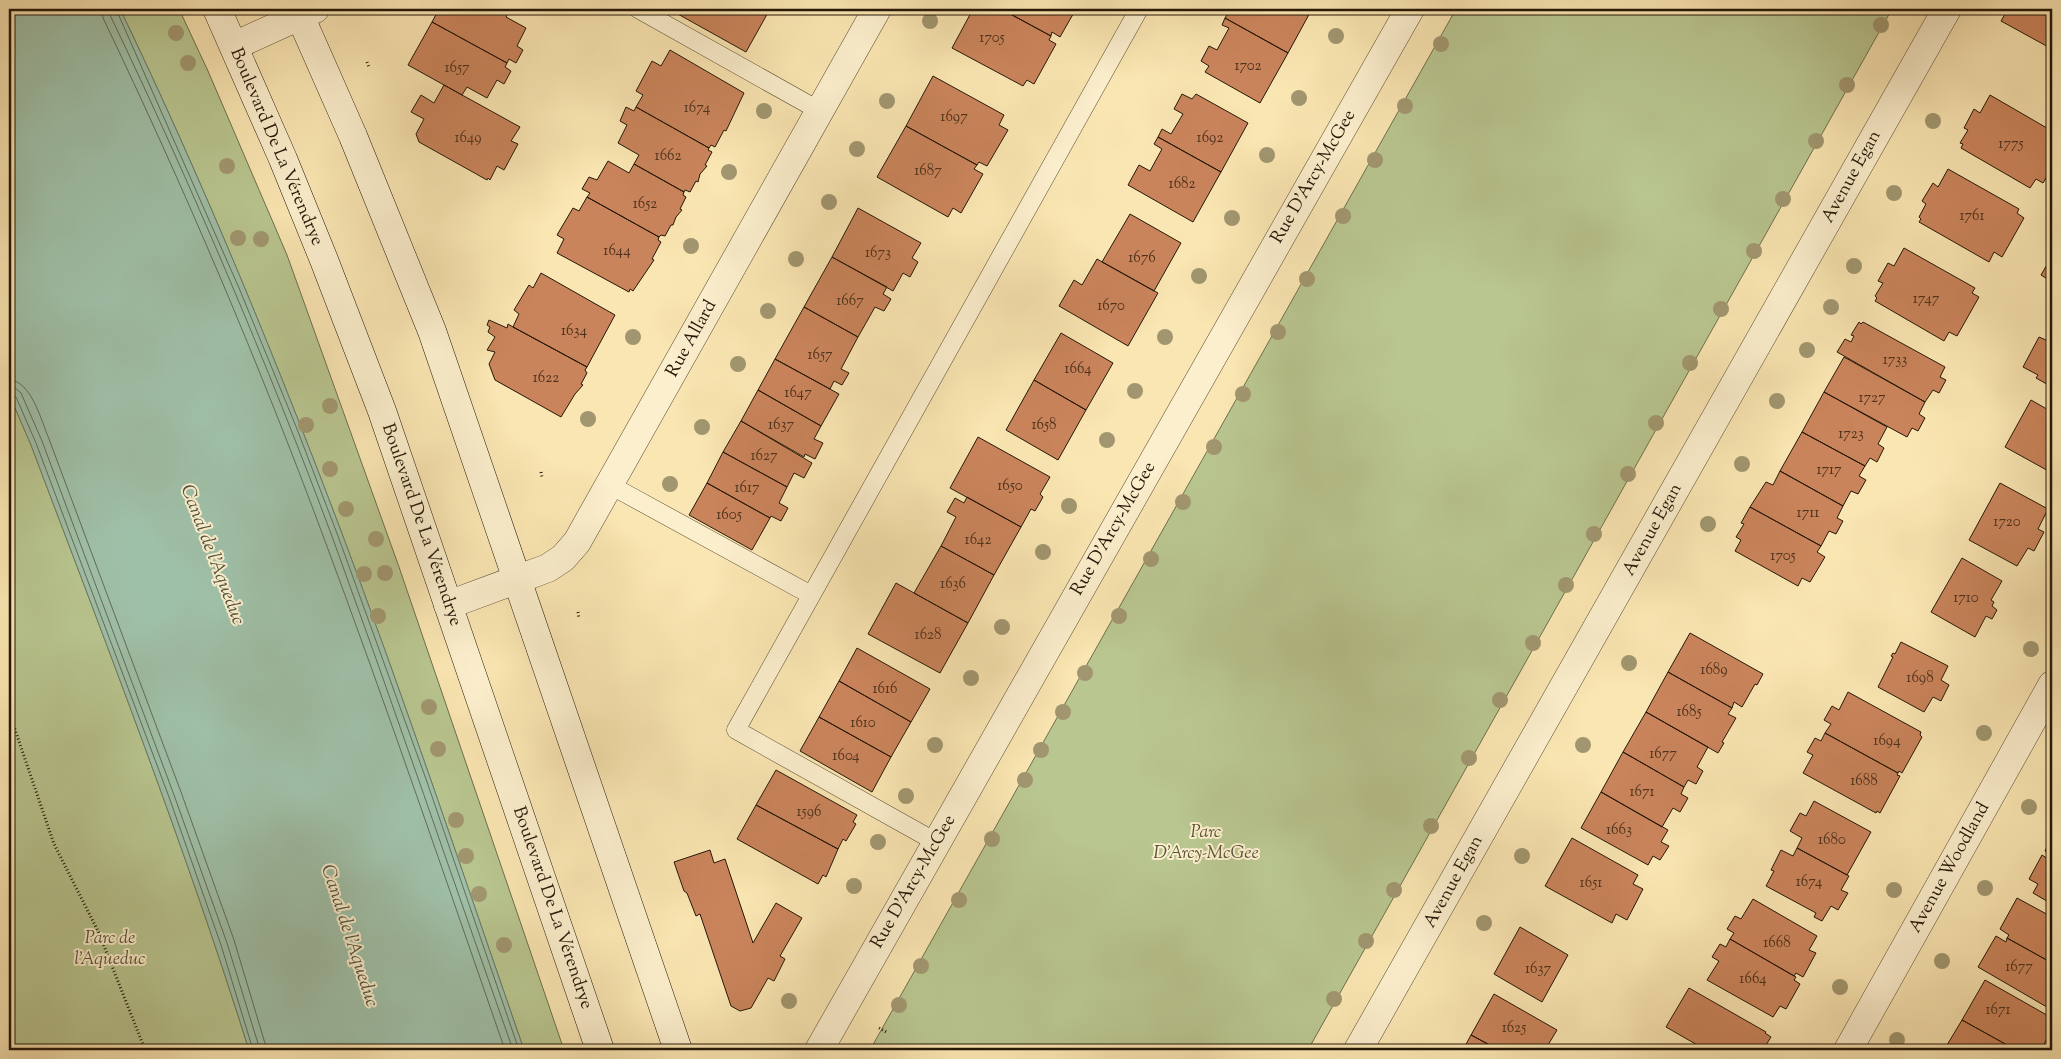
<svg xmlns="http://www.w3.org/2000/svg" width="2061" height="1059" font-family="'Sorts Mill Goudy',serif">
<rect width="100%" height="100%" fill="#fae6b2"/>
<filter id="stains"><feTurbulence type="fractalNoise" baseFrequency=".004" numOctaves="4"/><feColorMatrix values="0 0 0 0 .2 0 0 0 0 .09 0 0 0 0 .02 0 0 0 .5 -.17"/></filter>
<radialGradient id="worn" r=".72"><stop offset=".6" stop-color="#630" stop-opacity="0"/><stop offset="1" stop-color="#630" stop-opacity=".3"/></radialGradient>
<!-- green -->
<path fill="#b9c690" stroke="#6e6e4c" d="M120,9H179L208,71L287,255L399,567L564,1050H524C464,877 406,703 341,531C274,354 202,179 120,9Z
M1456,9H1892L1308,1050H870Z
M9,394L31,445C107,646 185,846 249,1050H9Z"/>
<!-- water -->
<path fill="#9fc0a8" stroke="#6e7c68" d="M9,9H120C202,179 274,354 341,531C406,703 464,877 524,1050H249C185,846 107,646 31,445L9,394Z"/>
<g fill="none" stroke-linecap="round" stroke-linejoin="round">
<!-- shore -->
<path stroke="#626c58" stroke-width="1" d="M102,9L103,18C185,189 259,363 325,541C388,710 446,880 505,1050
M109,9L110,15C192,186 267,362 333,539C395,709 453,880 513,1050
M116,9L239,288L297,429L338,536L426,779L519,1050
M9,380C31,380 41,420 49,439L181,792L234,940L267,1050
M9,387L15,388L21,393L42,441L174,795L227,943L260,1050
M9,393L16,397L36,443L169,797L221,945L253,1050"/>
</g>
<!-- building -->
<path fill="#ca845b" stroke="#241708" d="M439,9H510L506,17L526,28L517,46L523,50L516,63L509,59L507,63L432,22Z
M679,9H770L746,52L676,13Z
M973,9H1001L1051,36L1049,40L1056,44L1034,84L1027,80L1023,86L952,48Z
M1001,9H1076L1060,37L1052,32L1051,36Z
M1241,9H1312L1288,53L1225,18L1230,10L1237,14Z
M2008,9H2052V49L2001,21Z
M1225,18L1288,53L1260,103L1205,72L1209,66L1201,61L1209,46L1217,50L1229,28L1222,25Z
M432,22L507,63L505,67L511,71L504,84L497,80L487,98L467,87L462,95L408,65Z
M670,50L744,93L726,131L724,130L715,147L711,145L709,148L636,107L643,95L636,91L652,61L661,66Z
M933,76L1004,115L999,125L1008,130L987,166L979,162L977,165L906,126Z
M444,85L520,127L511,141L518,144L504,170L497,166L490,180L488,178L487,180L419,142L416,134L424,119L411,112L421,95L434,103Z
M1182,94L1192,99L1196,94L1248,123L1221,172L1158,137L1162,129L1171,134L1183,114L1174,109Z
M1990,95L2052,131V168L2043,183L2036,179L2030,188L1961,148L1963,144L1960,143L1968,130L1964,128L1974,109L1980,113Z
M626,107L634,111L636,107L709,148L708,150L712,152L705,165L707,166L700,174L698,182L696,181L690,192L685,190L684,192L634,164L639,155L618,143L627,125L620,121Z
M906,126L977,165L974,169L983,174L961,213L953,208L948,217L877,177Z
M1158,137L1221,172L1193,222L1128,185L1139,165L1150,171L1162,149L1154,144Z
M608,161L629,173L634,164L684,192L683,195L686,197L680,209L682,210L676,217L673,225H671L665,236L661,235L659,237L587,197L590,193L582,189L589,177L597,180Z
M1948,169L2019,209L2017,213L2024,218L2002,257L1994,252L1989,262L1919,222L1921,219L1919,217L1926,204L1922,201L1933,183L1938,187Z
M587,197L659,237L658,240L661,242L652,259L654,260L633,291L630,289L629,292L557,253L564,239L557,235L573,208L579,211Z
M858,208L921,243L912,258L918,262L910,277L903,273L893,291L832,257Z
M1130,214L1181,243L1154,291L1102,262Z
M1904,248L1975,288L1972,293L1979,297L1957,336L1949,332L1944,341L1875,301L1877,298L1875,296L1883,283L1878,281L1888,263L1894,266Z
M2052,256V282L2041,275Z
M832,257L887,287L883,294L891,299L884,311L875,307L858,337L804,307Z
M1097,259L1158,293L1128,346L1059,306L1074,280L1082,285Z
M541,273L615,315L587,367L513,327L519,314L514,310L529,285L533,288Z
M804,307L858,337L841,369L849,373L842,385L834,381L830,389L775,359Z
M489,320L507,328L508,324L513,327L587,367L585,370L587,373L581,384L583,385L575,394L561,417L495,380L489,364L495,352L487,350L495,337L488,332L490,327L487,325Z
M1859,322L1861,324L1863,322L1945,367L1940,377L1946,380L1939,393L1933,390L1925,402L1837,352L1845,339L1851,342L1854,336L1851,335Z
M1061,333L1113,363L1086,410L1034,380Z
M2050,333L2052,334V387L2036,378L2038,375L2023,367L2039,337L2046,340Z
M1844,357L1925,402L1919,414L1925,418L1918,431L1912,428L1907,437L1824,392Z
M775,359L839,394L821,426L758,390Z
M1034,380L1086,410L1058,460L1006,430Z
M758,390L821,426L814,439L823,443L815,459L805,454L804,457L741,421Z
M1824,392L1887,427L1878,444L1884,448L1877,462L1870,458L1865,466L1802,432Z
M2031,400L2052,412V473L2005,447Z
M741,421L812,463L804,478L794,473L787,487L723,452Z
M1802,432L1865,466L1859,476L1866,480L1858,494L1851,491L1843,506L1780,471Z
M978,437L1050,477L1040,494L1043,497L1035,511L1031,509L1021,527L950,488Z
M723,452L787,487L779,503L788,508L781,521L771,516L770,518L707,483Z
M1780,471L1843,506L1837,518L1843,521L1836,534L1829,531L1821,546L1750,507L1766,482L1773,485Z
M707,483L770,518L752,550L689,515Z
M2000,483L2048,509L2038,529L2044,532L2034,551L2028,548L2017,566L1969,540Z
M967,497L1021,527L994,575L941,546L956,517L947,512L955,498L964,503Z
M1750,507L1821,546L1817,552L1825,557L1810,582L1802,578L1798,586L1735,551L1741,540L1736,537L1744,524L1741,523Z
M941,546L994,575L968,623L914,593Z
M1962,558L2002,581L1991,600L1994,602L1992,606L1997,610L1992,619L1986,616L1975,637L1931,612Z
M896,583L968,623L940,673L868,634Z
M1690,633L1763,674L1757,685L1755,684L1742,707L1734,702L1732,708L1668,672Z
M1901,642L1948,666L1941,680L1949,685L1941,701L1933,697L1924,712L1878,687L1893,657L1891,656L1893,653L1895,654Z
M857,648L930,689L911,722L839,681Z
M1668,672L1732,708L1728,714L1736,718L1722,742L1724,743L1718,753L1646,712Z
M839,681L911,722L891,757L819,717Z
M1848,692L1921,732L1920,735L1922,737L1902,773L1899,771L1898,773L1825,733L1831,724L1824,720L1832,706L1839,710Z
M1646,712L1708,747L1697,767L1703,771L1696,784L1688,780L1684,787L1623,752Z
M819,717L891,757L872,792L800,751Z
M1825,733L1898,773L1897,775L1900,776L1880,813L1877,811L1876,813L1803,773L1813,755L1807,752L1815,738L1821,741Z
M1623,752L1684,787L1681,794L1688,798L1680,812L1673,808L1662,827L1601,792Z
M776,770L857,815L853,822L856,824L846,841L843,839L838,849L756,805Z
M1601,792L1668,830L1661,842L1669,846L1660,860L1653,856L1648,865L1581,828Z
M1814,801L1871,832L1847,875L1797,848L1802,838L1790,831L1800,813L1806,816Z
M756,805L838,849L826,877L823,875L818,884L737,839Z
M2052,837V855L2045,851Z
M1572,838L1638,875L1633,884L1643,889L1627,920L1616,914L1612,923L1545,886Z
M1797,848L1849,876L1841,890L1848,893L1838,910L1831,906L1822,921L1814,917L1816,913L1766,886L1774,871L1771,870L1781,850L1793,856Z
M710,850L714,863L725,859L753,943L776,903L802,918L780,956L785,959L774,981L768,978L751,1008L740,1011L731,1006L700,914L696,916L687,893L684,891L674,862Z
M2042,855L2051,861L2052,858V904L2033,893L2038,884L2029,879Z
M2017,898L2052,917V963L2007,938L2009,935L2000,929Z
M1753,899L1817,936L1809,950L1816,953L1803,977L1796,973L1794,976L1730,939L1734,933L1727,929L1735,916L1741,919Z
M1520,927L1568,955L1542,1002L1494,974Z
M1996,936L2006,942L2007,938L2052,963V1010L1978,967Z
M1730,939L1796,977L1794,980L1800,984L1786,1009L1780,1006L1773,1017L1707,980L1719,961L1712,957L1720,944L1726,947Z
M1985,980L2052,1018V1029L2041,1050H2016L1962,1020Z
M1689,988L1766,1032L1765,1033L1771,1037L1763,1050H1706L1666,1027Z
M1494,994L1557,1030L1545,1050H1499L1471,1035Z
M1962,1020L2016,1050H1944Z
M1471,1035L1499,1050H1463Z"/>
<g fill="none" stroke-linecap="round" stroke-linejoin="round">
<defs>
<path id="service" d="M638,9L820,111
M610,485L811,595
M936,842L736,730L1139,9"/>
<path id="minor" d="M234,46L315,9
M819,1050L1410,9
M1358,1050L1947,9
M1848,1050L2052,685"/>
<path id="tertiary" d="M448,605L548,568L563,558L577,542L877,9"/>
<path id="secondary" d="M217,9L283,159L324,260L382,411L600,1050
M297,9L353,136L432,331L678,1050"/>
</defs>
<!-- service casing -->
<use href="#service" stroke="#5a4b32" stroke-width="19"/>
<!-- minor casing -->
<use href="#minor" stroke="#5a4b32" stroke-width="29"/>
<!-- tertiary casing -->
<use href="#tertiary" stroke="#5a4b32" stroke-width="29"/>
<!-- secondary casing -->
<use href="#secondary" stroke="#241708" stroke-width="29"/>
<!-- path -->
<path stroke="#241708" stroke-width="3" stroke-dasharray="1 2.5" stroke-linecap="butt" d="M367,62L369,67
M541,472L542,477
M578,612L579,619
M9,712L54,844L99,933L145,1050
M879,1028L888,1033"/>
<!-- service -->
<use href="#service" stroke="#fcefcd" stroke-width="18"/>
<!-- minor -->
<use href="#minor" stroke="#fcefcd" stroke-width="28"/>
<!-- tertiary -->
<use href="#tertiary" stroke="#fcefcd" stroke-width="28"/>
<!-- secondary -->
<use href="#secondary" stroke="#fcefcd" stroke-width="28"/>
</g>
<!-- trees -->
<g fill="#a1966f">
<circle cx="930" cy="21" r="8"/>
<circle cx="1881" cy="25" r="8"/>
<circle cx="176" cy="33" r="8"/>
<circle cx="1336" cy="36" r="8"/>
<circle cx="1441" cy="44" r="8"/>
<circle cx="188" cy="63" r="8"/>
<circle cx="1847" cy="85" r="8"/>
<circle cx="1299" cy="98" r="8"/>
<circle cx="887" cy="101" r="8"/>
<circle cx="1405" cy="106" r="8"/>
<circle cx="764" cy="111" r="8"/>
<circle cx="1933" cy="121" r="8"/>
<circle cx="1816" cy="141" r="8"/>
<circle cx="857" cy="149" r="8"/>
<circle cx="1267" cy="155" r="8"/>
<circle cx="1375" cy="160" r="8"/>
<circle cx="227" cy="166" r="8"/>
<circle cx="729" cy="172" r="8"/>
<circle cx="1894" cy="193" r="8"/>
<circle cx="1783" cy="199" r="8"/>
<circle cx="829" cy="202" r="8"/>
<circle cx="1343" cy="216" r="8"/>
<circle cx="1232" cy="218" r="8"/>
<circle cx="238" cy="238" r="8"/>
<circle cx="261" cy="239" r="8"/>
<circle cx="691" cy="246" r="8"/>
<circle cx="1754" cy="251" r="8"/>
<circle cx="796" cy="259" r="8"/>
<circle cx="1854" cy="266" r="8"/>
<circle cx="1199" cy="276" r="8"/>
<circle cx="1307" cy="279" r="8"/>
<circle cx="1831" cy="307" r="8"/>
<circle cx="1721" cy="309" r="8"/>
<circle cx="768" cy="311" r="8"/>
<circle cx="1278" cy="332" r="8"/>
<circle cx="633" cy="337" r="8"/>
<circle cx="1165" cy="337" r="8"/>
<circle cx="1807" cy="350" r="8"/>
<circle cx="1690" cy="363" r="8"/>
<circle cx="738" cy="364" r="8"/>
<circle cx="1135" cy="391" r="8"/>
<circle cx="1243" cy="394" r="8"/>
<circle cx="1777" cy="401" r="8"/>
<circle cx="330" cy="406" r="8"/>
<circle cx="588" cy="419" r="8"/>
<circle cx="1656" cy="423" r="8"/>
<circle cx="306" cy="425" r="8"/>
<circle cx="702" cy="427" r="8"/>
<circle cx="1107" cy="440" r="8"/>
<circle cx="1214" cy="447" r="8"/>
<circle cx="1742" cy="464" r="8"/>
<circle cx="330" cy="469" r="8"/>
<circle cx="1628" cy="474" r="8"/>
<circle cx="670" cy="484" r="8"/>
<circle cx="1183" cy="502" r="8"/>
<circle cx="1069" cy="506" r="8"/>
<circle cx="346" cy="509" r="8"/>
<circle cx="1708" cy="524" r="8"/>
<circle cx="1594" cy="534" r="8"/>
<circle cx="376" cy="539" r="8"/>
<circle cx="1043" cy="552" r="8"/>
<circle cx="1151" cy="559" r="8"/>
<circle cx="385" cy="573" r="8"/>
<circle cx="364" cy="574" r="8"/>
<circle cx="1566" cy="585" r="8"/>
<circle cx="378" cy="616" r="8"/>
<circle cx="1119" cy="616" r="8"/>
<circle cx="1002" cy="627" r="8"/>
<circle cx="1533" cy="643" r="8"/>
<circle cx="2031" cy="649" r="8"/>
<circle cx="1629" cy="663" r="8"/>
<circle cx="1085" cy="673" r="8"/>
<circle cx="971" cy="678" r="8"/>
<circle cx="1500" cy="700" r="8"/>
<circle cx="429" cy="707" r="8"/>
<circle cx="1063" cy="712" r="8"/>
<circle cx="1984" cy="733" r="8"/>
<circle cx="935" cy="745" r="8"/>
<circle cx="1583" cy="745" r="8"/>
<circle cx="438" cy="749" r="8"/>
<circle cx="1041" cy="750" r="8"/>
<circle cx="1469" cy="758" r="8"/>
<circle cx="1025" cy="780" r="8"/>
<circle cx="906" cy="796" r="8"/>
<circle cx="2029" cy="807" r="8"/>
<circle cx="456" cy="820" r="8"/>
<circle cx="1431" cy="826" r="8"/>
<circle cx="992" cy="839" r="8"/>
<circle cx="878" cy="842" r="8"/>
<circle cx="466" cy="856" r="8"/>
<circle cx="1522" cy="856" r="8"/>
<circle cx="854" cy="886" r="8"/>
<circle cx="1985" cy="888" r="8"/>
<circle cx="1394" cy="890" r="8"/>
<circle cx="1894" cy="890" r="8"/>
<circle cx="479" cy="894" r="8"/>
<circle cx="959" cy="900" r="8"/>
<circle cx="1484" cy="923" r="8"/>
<circle cx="1366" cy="941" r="8"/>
<circle cx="504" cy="945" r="8"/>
<circle cx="1942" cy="961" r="8"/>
<circle cx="921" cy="966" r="8"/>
<circle cx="1840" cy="987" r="8"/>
<circle cx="1334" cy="999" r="8"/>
<circle cx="789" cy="1001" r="8"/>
<circle cx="899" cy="1005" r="8"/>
<circle cx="1897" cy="1040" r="8"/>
</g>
<g text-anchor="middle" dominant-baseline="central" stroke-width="4" stroke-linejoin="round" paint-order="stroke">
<!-- number labels -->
<g font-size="15" fill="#4e321d">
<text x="992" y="38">1705</text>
<text x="1248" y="66">1702</text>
<text x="457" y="68">1657</text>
<text x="697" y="108">1674</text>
<text x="954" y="117">1697</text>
<text x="468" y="138">1649</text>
<text x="1210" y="138">1692</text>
<text x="2011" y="144">1775</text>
<text x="668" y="156">1662</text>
<text x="928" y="171">1687</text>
<text x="1182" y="184">1682</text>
<text x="645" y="204">1652</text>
<text x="1972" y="216">1761</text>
<text x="617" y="251">1644</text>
<text x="878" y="253">1673</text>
<text x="1142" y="258">1676</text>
<text x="1926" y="299">1747</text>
<text x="850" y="301">1667</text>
<text x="1111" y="306">1670</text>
<text x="574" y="331">1634</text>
<text x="820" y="355">1657</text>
<text x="1895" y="360">1733</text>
<text x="1078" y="369">1664</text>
<text x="546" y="378">1622</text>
<text x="798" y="393">1647</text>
<text x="1872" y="398">1727</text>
<text x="781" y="425">1637</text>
<text x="1044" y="425">1658</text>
<text x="1851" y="434">1723</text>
<text x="764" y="456">1627</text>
<text x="1829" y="470">1717</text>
<text x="1010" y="486">1650</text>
<text x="747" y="488">1617</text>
<text x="1808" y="513">1711</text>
<text x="729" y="515">1605</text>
<text x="2007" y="522">1720</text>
<text x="978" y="540">1642</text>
<text x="1783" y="556">1705</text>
<text x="953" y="584">1636</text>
<text x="1966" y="598">1710</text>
<text x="928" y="635">1628</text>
<text x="1714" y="670">1689</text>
<text x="1920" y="678">1698</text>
<text x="885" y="689">1616</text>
<text x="1689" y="712">1685</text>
<text x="863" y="723">1610</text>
<text x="1887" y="741">1694</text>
<text x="1663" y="754">1677</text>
<text x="846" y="756">1604</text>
<text x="1864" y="781">1688</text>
<text x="1642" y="792">1671</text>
<text x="809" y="812">1596</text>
<text x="1619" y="830">1663</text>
<text x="1832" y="840">1680</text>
<text x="1809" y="882">1674</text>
<text x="1591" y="883">1651</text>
<text x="1777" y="943">1668</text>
<text x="2019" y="967">1677</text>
<text x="1538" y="969">1637</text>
<text x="1753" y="979">1664</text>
<text x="1998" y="1010">1671</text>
<text x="1514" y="1028">1625</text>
</g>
<!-- street labels -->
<g font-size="18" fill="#241708" stroke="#fcefcd">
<text transform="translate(276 147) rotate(67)">Boulevard De La Vérendrye</text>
<text transform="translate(1314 177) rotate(-60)">Rue D'Arcy-McGee</text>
<text transform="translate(1852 177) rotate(-61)">Avenue Egan</text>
<text transform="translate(692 339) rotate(-61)">Rue Allard</text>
<text transform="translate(421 525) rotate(71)">Boulevard De La Vérendrye</text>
<text transform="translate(1114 529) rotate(-60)">Rue D'Arcy-McGee</text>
<text transform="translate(1653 530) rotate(-61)">Avenue Egan</text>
<text transform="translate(1950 868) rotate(-61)">Avenue Woodland</text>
<text transform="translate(914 882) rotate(-60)">Rue D'Arcy-McGee</text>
<text transform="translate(1454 882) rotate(-61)">Avenue Egan</text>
<text transform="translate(552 908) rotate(71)">Boulevard De La Vérendrye</text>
</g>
<!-- park labels -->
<g font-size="18" font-style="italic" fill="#585438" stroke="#fcefcd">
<text x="1206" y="833">Parc<tspan x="1206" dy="21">D'Arcy-McGee</tspan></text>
<text x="110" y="939">Parc de<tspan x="110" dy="21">l'Aqueduc</tspan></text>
</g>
<!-- water labels -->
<g font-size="19" font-style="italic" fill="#4f5240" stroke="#fcefcd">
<text transform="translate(212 555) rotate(69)">Canal de l'Aqueduc</text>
<text transform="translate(349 936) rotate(72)">Canal de l'Aqueduc</text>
</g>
</g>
<!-- margin -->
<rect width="2061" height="1059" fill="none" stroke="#fae6b2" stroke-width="30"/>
<rect x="10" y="10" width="2041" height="1039" fill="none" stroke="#241708" stroke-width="2.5"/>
<rect x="15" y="15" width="2031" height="1029" fill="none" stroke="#241708"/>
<rect width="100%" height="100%" filter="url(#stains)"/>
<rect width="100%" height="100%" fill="url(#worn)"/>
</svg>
